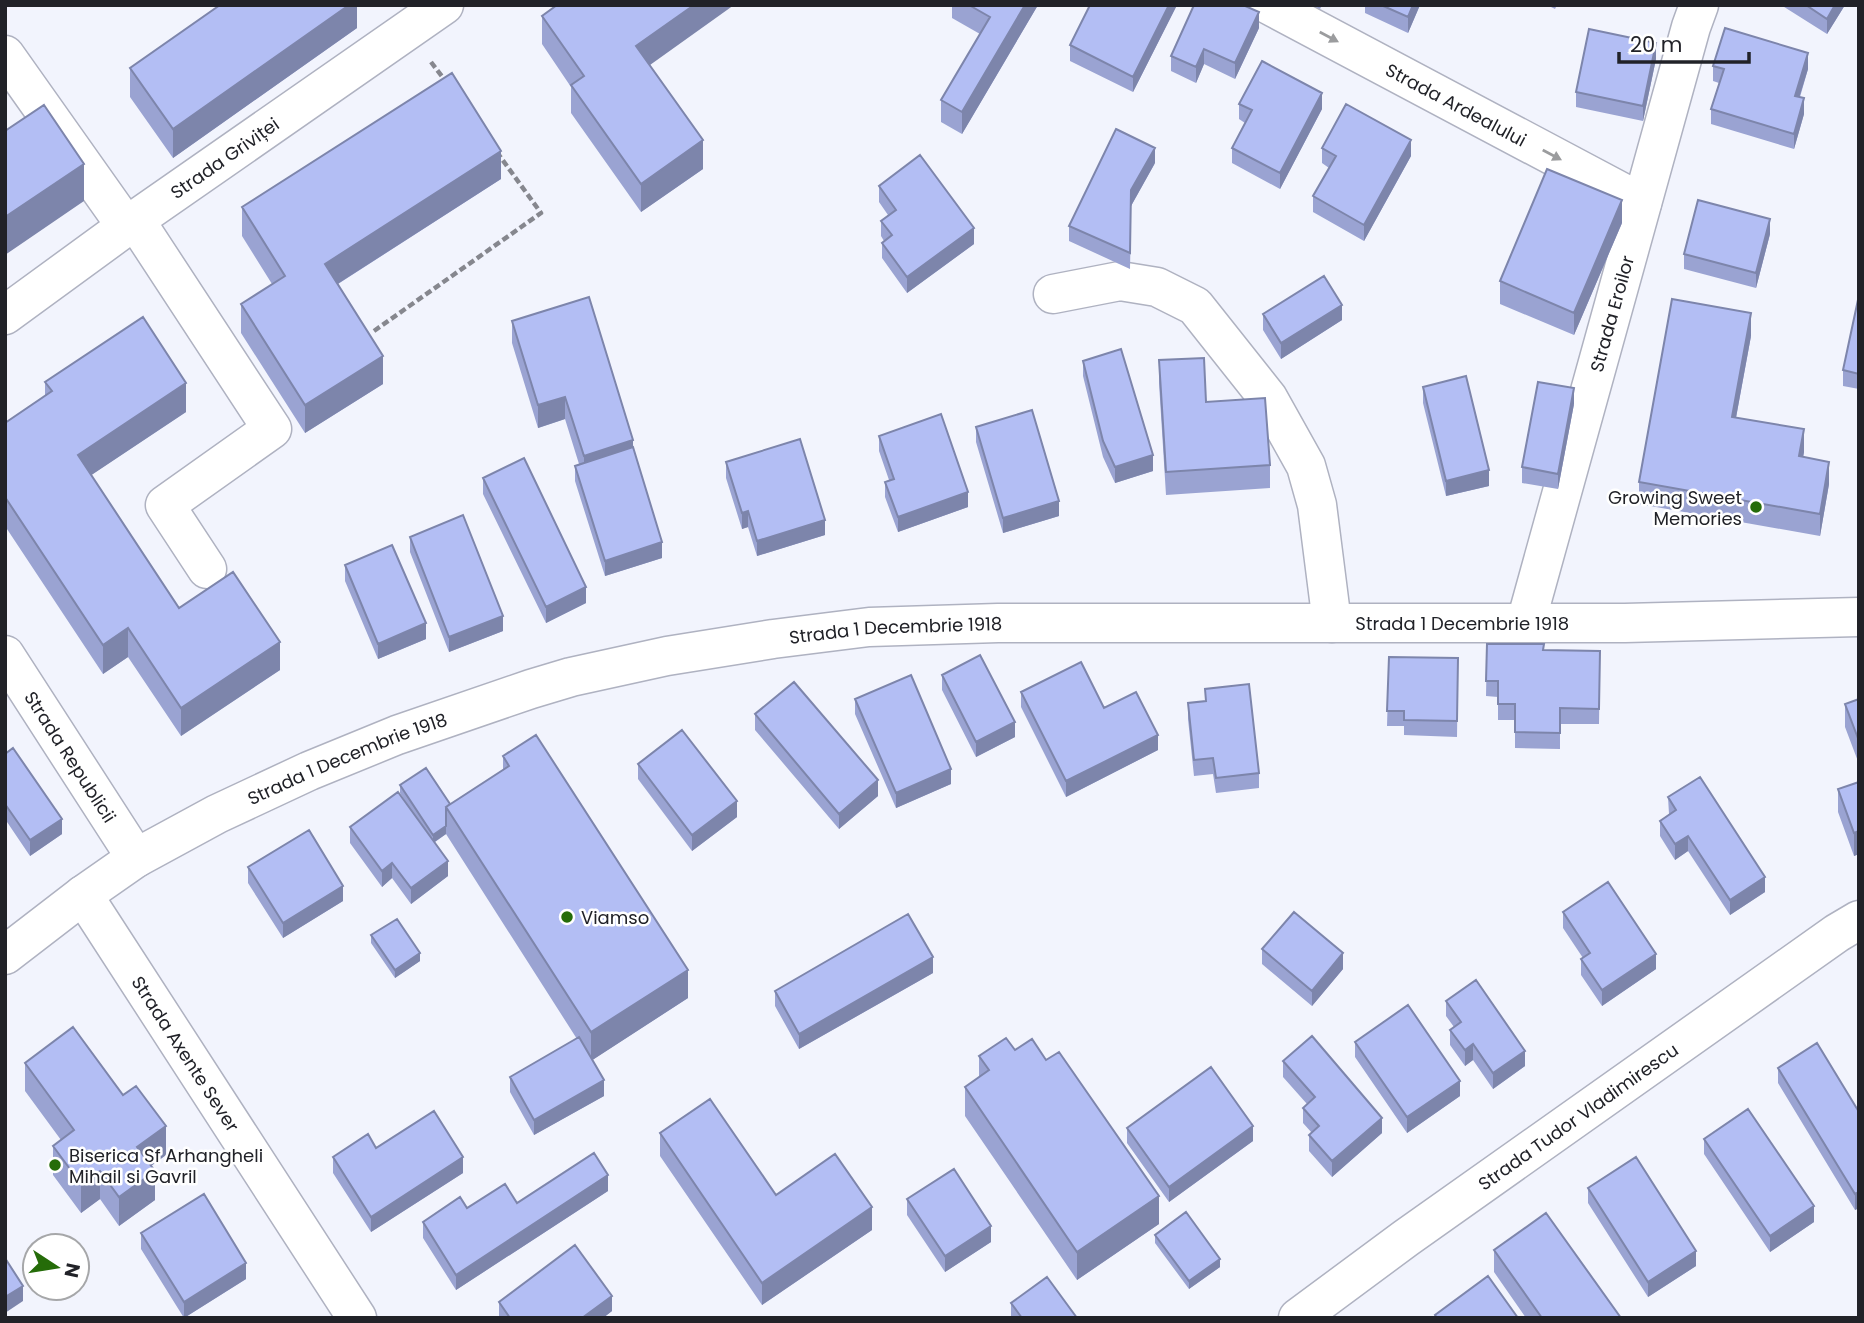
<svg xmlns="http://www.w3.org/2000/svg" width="1864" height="1323" font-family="Poppins,sans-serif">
<rect width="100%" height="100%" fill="#f2f4fd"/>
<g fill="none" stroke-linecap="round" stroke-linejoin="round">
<defs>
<g id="minor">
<path id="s1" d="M1269,5L1642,203"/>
<path d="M5,55L126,226"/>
<path d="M135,220L272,429L165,505L207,569"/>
<path d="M1053,294L1120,281L1157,287L1195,306L1268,398L1306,466L1317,505L1332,623"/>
<path id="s2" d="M5,315L135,220L444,5"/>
<path id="s3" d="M1526,622L1691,27L1699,5"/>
<path id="s4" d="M83,895L357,1318"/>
<path id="s5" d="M1298,1318L1406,1238L1837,933L1859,920"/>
</g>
<g id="tertiary">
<path id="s6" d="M5,655L136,858"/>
</g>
<g id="primary">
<path id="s7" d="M5,955L83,895L136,858L217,814L309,771L397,735L531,689L571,677L667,656L773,639L869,627L998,623H1625L1859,617"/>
</g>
</defs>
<!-- minor casing -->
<use href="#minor" stroke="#afb2c1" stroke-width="41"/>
<!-- tertiary casing -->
<use href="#tertiary" stroke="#afb2c1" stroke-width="41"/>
<!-- primary casing -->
<use href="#primary" stroke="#afb2c1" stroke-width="41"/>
<!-- path -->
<path stroke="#86878e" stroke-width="4.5" stroke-dasharray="7 3.5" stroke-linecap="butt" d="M431,62L447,83
M374,331L541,213L499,155"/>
<!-- minor -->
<use href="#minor" stroke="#fff" stroke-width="38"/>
<!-- tertiary -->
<use href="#tertiary" stroke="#fff" stroke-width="38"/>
<!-- primary -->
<use href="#primary" stroke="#fff" stroke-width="38"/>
</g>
<!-- wall -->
<path fill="#9aa3d2" d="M357,5V28L173,158L130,97V68Z
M952,5H1038L962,134L941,122V100L980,34L952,18Z
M1177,5L1133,92L1070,61V45Z
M1312,5H1322L1320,9Z
M1365,5H1420L1408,33L1365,13Z
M1547,5H1557L1555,9Z
M1781,5H1845L1827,34Z
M542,16L650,65L703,169L641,212L571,113V87L542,44Z
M1259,28L1235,79L1204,64L1196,83L1171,71V56Z
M1656,59L1643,121L1576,107V92Z
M1713,66L1808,69L1800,97L1804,114L1794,149L1711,124V109L1719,83L1713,81Z
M1239,104L1322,109L1280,189L1232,163V148L1245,123L1239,119Z
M1322,148L1411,156L1364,241L1313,212V196L1329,168L1322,163Z
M1155,163L1131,206L1130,269L1069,241V226Z
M501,179L338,284L383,384L305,433L241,333V304L272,284L242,236V207Z
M879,186L974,244L907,293L882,258V243L884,241L881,236V221L888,215L879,202Z
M1622,223L1574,335L1500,304V281Z
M1770,234L1756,288L1684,269V254Z
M1859,295V389L1843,386V370Z
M1263,314L1342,320L1281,359L1263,330Z
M512,321L633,447L662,558L605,576L575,481V466L579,464L565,419L538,428L512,343Z
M1751,336L1736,418L1804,452L1803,457L1829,484L1820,536L1639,504V482Z
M1159,360L1206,402L1270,465V488L1166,495L1159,383Z
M1083,361L1153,471L1115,483L1103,457L1083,376Z
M45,382L186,412L91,475L179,608L280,670L181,736L128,657L103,674L5,526V423L45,396Z
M1423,387L1489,486L1446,496L1423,403Z
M1574,404L1558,489L1522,483V467Z
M976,427L1059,516L1003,533L976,442Z
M879,436L968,507L898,532L885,497V482L889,480L879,451Z
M726,462L825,535L757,556L748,527L742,529L726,478Z
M483,478L586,603L546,623L483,494Z
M410,537L503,631L449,652L410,552Z
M345,565L426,639L378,659L345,581Z
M1487,644L1544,650L1600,651L1599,724H1560V749L1515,748V720H1498V697L1486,696Z
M1389,657L1458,658L1457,737L1404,735V726H1387Z
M942,675L1015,737L976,757L942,690Z
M1205,689L1259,773V788L1216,793L1213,774L1194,776L1188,719V703L1205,701Z
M1021,692L1104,708L1158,750L1066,797L1021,707Z
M855,699L951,784L896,808L855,714Z
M1859,699V764L1845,727V704Z
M755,714L878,796L839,829L755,730Z
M5,754L62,834L30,856L5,819Z
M503,756L688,998L592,1060L604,1096L534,1135L510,1092V1077L577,1039L446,834L435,842L448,876L411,904L392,878L382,887L350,843V827L412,812L400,793V785L450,804L503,770Z
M638,764L737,817L692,851L638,779Z
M1859,782V854L1854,856L1838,812V789Z
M1668,797L1765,892L1730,915L1688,851L1675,860L1660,836V821L1669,814Z
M248,867L343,901L283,938L248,883Z
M1563,912L1656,969L1602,1006L1581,975V959L1583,958L1563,928Z
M371,935L420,961L395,978L371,943Z
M1262,949L1343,969L1312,1006L1262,964Z
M933,973L799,1049L775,1006V991Z
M1446,1001L1525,1066L1493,1089L1473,1060L1465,1066L1450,1045V1030L1454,1027L1446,1016Z
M1355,1042L1460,1096L1407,1133L1355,1057Z
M1015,1050L1159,1224L1077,1280L965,1116V1087L979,1077V1056Z
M1283,1061L1382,1133L1332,1177L1309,1151V1135L1312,1133L1303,1123V1108L1307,1104L1283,1077Z
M25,1063L166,1155L151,1166L155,1200L119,1226L100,1199L81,1213L53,1175V1146L61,1140L25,1091Z
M1778,1068L1859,1112V1208L1855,1210L1778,1083Z
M1127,1128L1253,1141L1169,1202L1127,1143Z
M660,1133L776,1195L872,1230L762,1305L660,1156Z
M1704,1139L1814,1222L1770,1252L1704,1154Z
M376,1148L463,1173L371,1232L333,1173V1157Z
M1588,1188L1696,1266L1648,1297L1588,1203Z
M608,1191L456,1290L423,1238V1222L517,1203Z
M907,1199L991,1242L945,1272L907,1215Z
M141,1233L246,1279L184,1318L141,1249Z
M1155,1235L1220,1267L1189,1289L1155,1243Z
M1494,1250L1621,1318H1526L1494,1272Z
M499,1302L612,1311L603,1318H499Z
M1011,1303L1077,1318H1011Z"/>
<!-- shaded-wall -->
<path fill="#7d85ab" d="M349,5H357V28L173,158V129Z
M694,5H734L636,75V46Z
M1025,5H1038L962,134V112Z
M1169,5H1177L1133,92V77Z
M1413,5H1420L1408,33V17Z
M1835,5H1845L1827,34V19Z
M1259,12V28L1235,79V63Z
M1656,43V59L1643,121V106Z
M1204,49V64L1196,83V67Z
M1808,53V69L1795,111V96Z
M1322,93V109L1280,189V173Z
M1804,98V114L1794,149V134Z
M703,140V169L641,212V184Z
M1411,140V156L1364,241V225Z
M1155,148V163L1131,206L1130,269L1131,190Z
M501,151V179L325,292V264Z
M84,164V201L5,255V217Z
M1622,200V223L1574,335V313Z
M1770,219V234L1756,288V273Z
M974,228V244L907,293V277Z
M1342,305V320L1281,359V343Z
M1751,313V336L1732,439V417Z
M383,356V384L305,433V405Z
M186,383V412L78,484V455Z
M1574,388V404L1558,489V474Z
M565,397V419L538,428V405Z
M1804,429V452L1799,479V456Z
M633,440V463L584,478V456Z
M1153,455V471L1115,483V467Z
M1829,462V484L1820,536V514Z
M1489,470V486L1446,496V481Z
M968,492V507L898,532V517Z
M1059,501V516L1003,533V518Z
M748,511V527L742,529V513Z
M825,520V535L757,556V541Z
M662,542V558L605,576V561Z
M586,587V603L546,623V607Z
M503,616V631L449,652V637Z
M426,623V639L378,659V644Z
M128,628V657L103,674V645Z
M280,642V670L181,736V708Z
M1015,722V737L976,757V742Z
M1158,735V750L1066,797V781Z
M951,769V784L896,808V793Z
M878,780V796L839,829V814Z
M737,801V817L692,851V835Z
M62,819V834L30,856V840Z
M446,826V834L433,843V835Z
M1859,831V854L1854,856V833Z
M1688,836V851L1675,860V844Z
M448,861V876L411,904V888Z
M392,863V878L382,887V871Z
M1765,877V892L1730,915V900Z
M343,886V901L283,938V923Z
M420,953V961L395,978V970Z
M1343,953V969L1312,1006V991Z
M1656,954V969L1602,1006V990Z
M933,957V973L799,1049V1034Z
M688,970V998L591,1061V1032Z
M1473,1044V1060L1465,1066V1050Z
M1525,1051V1066L1493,1089V1073Z
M604,1080V1096L534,1135V1120Z
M1460,1081V1096L1407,1133V1117Z
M1382,1118V1133L1332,1177V1161Z
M166,1126V1155L137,1176V1147Z
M1253,1126V1141L1169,1202V1187Z
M463,1157V1173L371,1232V1217Z
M100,1171V1199L81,1213V1184Z
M155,1171V1200L119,1226V1197Z
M608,1175V1191L456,1290V1275Z
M1859,1192V1208L1855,1210V1194Z
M1159,1196V1224L1077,1280V1252Z
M1814,1206V1222L1770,1252V1236Z
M872,1207V1230L762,1305V1283Z
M991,1226V1242L945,1272V1256Z
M1696,1251V1266L1648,1297V1282Z
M1220,1259V1267L1189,1289V1281Z
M246,1263V1279L184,1318V1302Z
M23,1286V1301L5,1313V1297Z
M612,1296V1311L603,1318H582Z"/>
<!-- building -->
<path fill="#b3bef4" stroke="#7d85ab" stroke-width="2" d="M220,5H349L173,129L130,68Z
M557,5H694L636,46L703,140L641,184L571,85L584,76L542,16Z
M969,5H1025L962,112L941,100L990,17Z
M1090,5H1169L1133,77L1070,45Z
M1194,5H1243L1259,12L1235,63L1204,49L1196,67L1171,56Z
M1381,5H1413L1408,17Z
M1806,5H1835L1827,19Z
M1725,28L1808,53L1795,96L1804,98L1794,134L1711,109L1724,69L1713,66Z
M1589,29L1656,43L1643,106L1576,92Z
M1262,61L1322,93L1280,173L1232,148L1252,110L1239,104Z
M452,73L501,151L325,264L383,356L305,405L241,304L285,276L242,207Z
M1346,104L1411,140L1364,225L1313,196L1336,156L1322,148Z
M44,105L84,164L5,217V131Z
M1116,129L1155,148L1131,190L1130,253L1069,226Z
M920,155L974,228L907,277L882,243L892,235L881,221L896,210L879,186Z
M1547,169L1622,200L1574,313L1500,281Z
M1698,200L1770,219L1756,273L1684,254Z
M1324,276L1342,305L1281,343L1263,314Z
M1859,295V374L1843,370Z
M589,297L633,440L584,456L565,397L538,405L512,321Z
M1672,299L1751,313L1732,417L1804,429L1799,456L1829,462L1820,514L1639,482Z
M143,317L186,383L78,455L179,608L233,572L280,642L181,708L128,628L103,645L5,497V423L52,391L45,382Z
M1121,349L1153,455L1115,467L1103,441L1083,361Z
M1204,358L1206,402L1265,398L1270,465L1166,472L1159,360Z
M1466,376L1489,470L1446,481L1423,387Z
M1538,382L1574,388L1558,474L1522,467Z
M1032,410L1059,501L1003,518L976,427Z
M941,414L968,492L898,517L885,482L894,479L879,436Z
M800,439L825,520L757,541L748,511L742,513L726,462Z
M633,447L662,542L605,561L575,466Z
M524,458L586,587L546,607L483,478Z
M463,515L503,616L449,637L410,537Z
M392,545L426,623L378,644L345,565Z
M1487,644H1544L1543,650L1600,651L1599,709L1560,708V733L1515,732V704H1498V681H1486Z
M980,655L1015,722L976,742L942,675Z
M1389,657L1458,658L1457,721L1404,720V711H1387Z
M1081,662L1104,708L1136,692L1158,735L1066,781L1021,692Z
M911,675L951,769L896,793L855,699Z
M794,682L878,780L839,814L755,714Z
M1249,684L1259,773L1216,778L1213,758L1194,760L1188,703L1206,701L1205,689Z
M1859,699V741L1845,704Z
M682,730L737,801L692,835L638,764Z
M536,735L688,970L591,1032L446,807L509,766L503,756Z
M13,748L62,819L30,840L5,804V754Z
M426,768L450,804L446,807V826L433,835L400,785Z
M1700,777L1765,877L1730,900L1688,836L1675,844L1660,821L1676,810L1668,797Z
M1859,782V831L1854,833L1838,789Z
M398,792L448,861L411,888L392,863L382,871L350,827Z
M309,830L343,886L283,923L248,867Z
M1608,882L1656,954L1602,990L1581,959L1590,953L1563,912Z
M1294,912L1343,953L1312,991L1262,949Z
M908,914L933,957L799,1034L775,991Z
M397,919L420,953L395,970L371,935Z
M1476,980L1525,1051L1493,1073L1473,1044L1465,1050L1450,1030L1461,1022L1446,1001Z
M1408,1005L1460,1081L1407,1117L1355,1042Z
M73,1027L123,1095L136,1086L166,1126L137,1147L155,1171L119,1197L100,1171L81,1184L53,1146L74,1130L25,1063Z
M1312,1036L1382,1118L1332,1161L1309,1135L1319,1126L1303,1108L1315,1097L1283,1061Z
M579,1037L604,1080L534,1120L510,1077Z
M1006,1038L1015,1050L1032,1039L1046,1060L1059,1052L1159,1196L1077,1252L965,1087L989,1070L979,1056Z
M1817,1043L1859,1112V1192L1855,1194L1778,1068Z
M1211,1067L1253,1126L1169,1187L1127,1128Z
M710,1099L776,1195L835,1154L872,1207L762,1283L660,1133Z
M1748,1109L1814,1206L1770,1236L1704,1139Z
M434,1111L463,1157L371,1217L333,1157L368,1134L376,1148Z
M594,1153L608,1175L456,1275L423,1222L460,1197L467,1208L505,1184L517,1203Z
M1636,1157L1696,1251L1648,1282L1588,1188Z
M954,1169L991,1226L945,1256L907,1199Z
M204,1194L246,1263L184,1302L141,1233Z
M1186,1212L1220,1259L1189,1281L1155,1235Z
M1546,1213L1621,1318H1542L1494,1250Z
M575,1245L612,1296L582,1318H510L499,1302Z
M5,1258L23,1286L5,1297Z
M1488,1276L1518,1318H1437L1435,1315Z
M1047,1277L1077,1318H1022L1011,1303Z"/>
<!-- one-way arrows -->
<defs><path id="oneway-solid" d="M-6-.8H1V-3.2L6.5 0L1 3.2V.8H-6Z" transform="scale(1.75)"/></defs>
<g fill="#9b9c9e">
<use href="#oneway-solid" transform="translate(1329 37) rotate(28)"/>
<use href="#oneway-solid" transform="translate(1552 155) rotate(28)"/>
</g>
<!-- markers -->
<g fill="#256c09" stroke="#fff" stroke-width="2.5">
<circle cx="1756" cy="507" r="7"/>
<circle cx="567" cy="917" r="7"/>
<circle cx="55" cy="1165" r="7"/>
</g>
<g text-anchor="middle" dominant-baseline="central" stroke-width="5" stroke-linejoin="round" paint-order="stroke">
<!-- street labels -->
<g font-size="18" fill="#212228" stroke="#fff">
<text stroke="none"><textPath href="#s1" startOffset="212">Strada Ardealului</textPath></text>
<text stroke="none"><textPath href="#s2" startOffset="270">Strada Griviței</textPath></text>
<text stroke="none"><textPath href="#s3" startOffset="320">Strada Eroilor</textPath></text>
<text stroke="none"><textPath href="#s7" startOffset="1531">Strada 1 Decembrie 1918</textPath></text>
<text stroke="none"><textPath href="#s7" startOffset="964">Strada 1 Decembrie 1918</textPath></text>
<text stroke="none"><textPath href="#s6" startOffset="121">Strada Republicii</textPath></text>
<text stroke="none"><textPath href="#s7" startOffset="397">Strada 1 Decembrie 1918</textPath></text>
<text stroke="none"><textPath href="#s4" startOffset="189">Strada Axente Sever</textPath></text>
<text stroke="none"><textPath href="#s5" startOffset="345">Strada Tudor Vladimirescu</textPath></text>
</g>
<!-- poi labels -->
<g font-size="18" fill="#212228" stroke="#fff" text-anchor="start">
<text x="1742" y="497" text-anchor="end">Growing Sweet<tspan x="1742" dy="21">Memories</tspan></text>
<text x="581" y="917">Viamso</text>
<text x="69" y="1155">Biserica Sf Arhangheli<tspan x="69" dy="21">Mihail si Gavril</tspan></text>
</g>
</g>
<!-- border -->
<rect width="1864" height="1323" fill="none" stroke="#212228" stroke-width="14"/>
<!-- north arrow -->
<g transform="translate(56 1267) rotate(102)"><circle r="33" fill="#ffffff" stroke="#a6a7a9" stroke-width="2"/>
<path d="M0-5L12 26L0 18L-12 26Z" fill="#256c09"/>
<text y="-10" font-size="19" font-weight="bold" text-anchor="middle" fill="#212228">N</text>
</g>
<!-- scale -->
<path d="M1619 52v10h130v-10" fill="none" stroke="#212228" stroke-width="3.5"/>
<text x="1630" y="52" font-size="21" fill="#212228" stroke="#ffffff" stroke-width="5" paint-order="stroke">20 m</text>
</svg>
